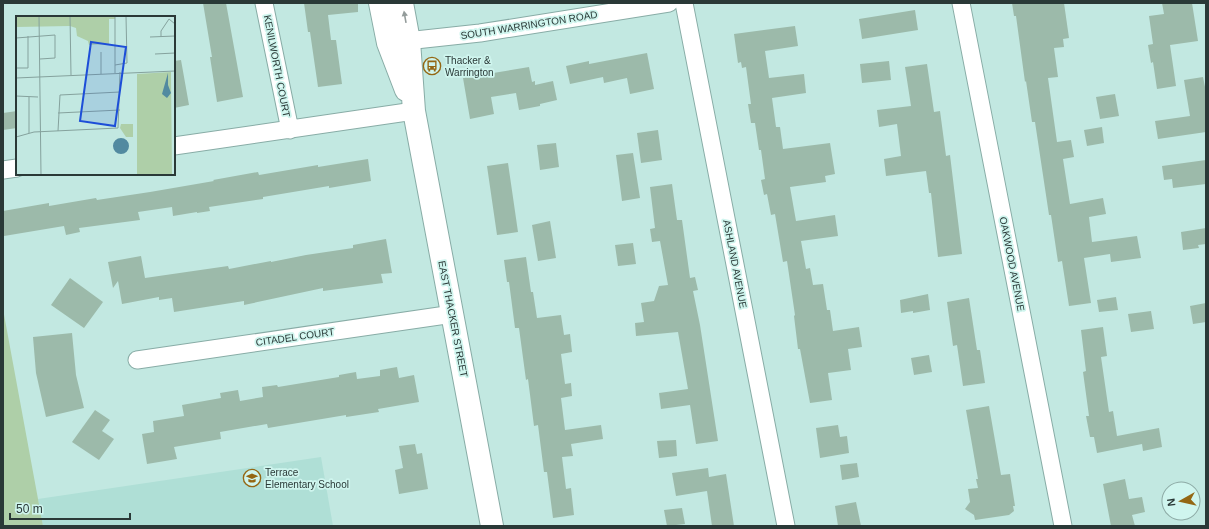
<svg xmlns="http://www.w3.org/2000/svg" width="1209" height="529" font-family="Helvetica,sans-serif">
<rect width="100%" height="100%" fill="#c2e8e1"/>
<!-- built -->
<path fill="#afdfd6" d="M321,457L333,526H43L38,499Z"/>
<!-- green -->
<path fill="#aecfa8" d="M3,309L38,499L43,526H3Z"/>
<!-- building -->
<path fill="#9cbaaa" d="M203,3H226L243,97L217,102L210,57H212Z
M304,3H358V12L328,15L331,40H336L342,84L318,87L310,32H308Z
M1012,3H1064L1069,38L1063,39L1064,47L1054,48L1058,77L1048,78L1057,142L1071,140L1074,157L1063,159L1070,204L1103,198L1106,214L1089,217L1092,242L1137,236L1141,258L1111,262L1110,254L1084,258L1091,303L1069,306L1062,261L1058,262L1051,215H1049L1035,122H1032L1026,81L1025,82L1016,16H1014Z
M1162,3H1192L1198,41L1170,45L1176,86L1157,89L1153,62L1151,63L1148,45L1153,44L1149,16L1164,14Z
M915,10L918,30L862,39L859,19Z
M795,26L798,46L765,51L769,78L804,74L806,93L772,98L776,127H780L783,149L830,143L835,174L825,176L826,182L790,187L796,221L835,215L838,236L801,241L806,269L810,268L813,285L823,284L827,310H830L833,331L859,327L862,347L848,349L851,370L828,373L832,400L810,403L800,349H798L794,316L795,315L787,261L783,262L775,214L771,215L767,194L764,195L761,180L765,179L761,150H759L755,123H751L748,104H751L746,67L742,68L741,62L738,63L734,34Z
M647,53L654,89L630,94L627,78L604,83L603,77L570,84L566,66L589,61V64Z
M181,60L189,105L174,108V61Z
M889,61L891,80L862,83L860,64Z
M927,64L934,112L940,111L946,156L950,155L962,254L938,257L931,193H929L926,171L886,176L884,159L901,156L897,124L879,127L877,110L911,106L905,67Z
M529,67L532,82L535,81V85L553,81L557,100L540,104V106L519,110L516,93L491,97L494,114L470,119L463,78Z
M1203,77L1206,92V132L1158,139L1155,121L1190,116L1184,80Z
M1115,94L1119,116L1100,119L1096,97Z
M17,111V128L3,130V113Z
M1102,127L1104,143L1087,146L1084,130Z
M658,130L662,160L641,163L637,133Z
M556,143L559,167L540,170L537,145Z
M633,153L640,198L622,201L616,155Z
M368,159L371,181L329,188V186L263,197V199L209,207L210,211L197,213V212L173,216L172,207L138,212L140,220L79,228L80,232L66,235L64,226L4,236L3,211L49,203V206L96,198L97,200L150,192L214,181L213,180L258,172L259,175L318,165V167Z
M1206,160V184L1173,188L1172,179L1164,180L1162,166Z
M508,163L518,232L497,235L487,166Z
M672,184L677,220H682L690,278L695,277L698,290L693,291L700,325L718,441L696,444L690,405L661,409L659,393L688,389L678,332L636,336L635,323L644,322L641,303L654,301L659,286L668,285L660,241L652,242L650,229L655,228L650,187Z
M550,221L556,258L538,261L532,225Z
M1206,228V244L1198,245L1199,248L1183,250L1181,232Z
M386,239L392,273L381,274L383,283L323,291V288L244,305V301L174,312L172,298L159,300V297L122,304L118,281L113,288L108,262L141,256L145,278L228,266L229,269L271,261V262L306,255L353,248V245Z
M633,243L636,264L618,266L615,245Z
M526,257L531,292H533L537,318L561,315L564,335L570,334L572,352L561,354L565,384L571,383L572,396L561,398L565,430L601,425L603,439L571,444L573,456L562,457L566,489L571,488L574,515L553,518L547,472H544L538,425L534,426L528,379L526,380L519,328H515L509,282H507L504,260Z
M70,278L103,302L84,328L51,305Z
M928,294L930,310L913,313V311L901,313L900,300Z
M1116,297L1118,310L1099,312L1097,300Z
M969,298L977,350H980L985,383L963,386L957,345L953,346L947,302Z
M1206,303V322L1193,324L1190,306Z
M1151,311L1154,329L1131,332L1128,314Z
M1103,327L1107,356L1101,357L1109,412L1113,411L1117,436L1159,428L1162,447L1143,451L1142,444L1097,453L1094,437H1090L1086,416H1089L1083,372L1086,371L1081,330Z
M72,333L76,375L84,408L46,417L36,373L33,337Z
M929,355L932,372L914,375L911,358Z
M397,367L399,378L414,375L419,402L378,409L379,412L346,417V415L268,428L267,424L220,432L221,439L174,447L177,459L147,464L142,434L154,432L153,421L184,416L182,405L221,398L220,393L238,390L240,401L263,397L262,387L277,385L278,387L339,377V375L356,372L357,379L380,376V370Z
M989,406L1001,475L1010,474L1015,506H1013L1014,511L1009,515L975,520L974,515L965,509L970,502L968,489L978,488L976,479H978L966,410Z
M95,410L110,420L102,431L114,439L99,460L72,442Z
M838,425L840,437L847,436L849,453L820,458L816,428Z
M676,440L677,456L659,458L657,441Z
M415,444L417,454L422,453L428,489L399,494L395,470L403,468L399,446Z
M857,463L859,477L842,480L840,465Z
M708,468L709,477L726,474L734,526H712L707,491L676,496L672,473Z
M1125,479L1129,499L1142,497L1145,512L1132,515L1135,526H1111L1103,484Z
M856,502L861,526H838L835,506Z
M682,508L685,524L667,526L664,510Z"/>
<g fill="none" stroke-linecap="round" stroke-linejoin="round">
<defs>
<path id="street" d="M264,3L290,130
M684,3L786,526
M961,3L1063,526
M397,42L480,33L669,3
M174,146L414,111
M3,170L17,168
M137,360L453,314"/>
<path id="secondary" d="M380,3L388,43L406,90
M402,3L409,41L414,111L492,526"/>
</defs>
<!-- street casing -->
<use href="#street" stroke="#88aca6" stroke-width="19"/>
<!-- secondary casing -->
<use href="#secondary" stroke="#88aca6" stroke-width="24"/>
<!-- street -->
<use href="#street" stroke="#fff" stroke-width="17"/>
<!-- secondary -->
<use href="#secondary" stroke="#fff" stroke-width="22"/>
</g>
<!-- one-way arrows -->
<defs><path id="oneway-solid" d="M-6-.8H1V-3.2L6.5 0L1 3.2V.8H-6Z"/></defs>
<use fill="#949c9b" href="#oneway-solid" transform="translate(405 17) rotate(-100)"/>
<!-- icons -->
<defs>
<symbol id="bus-ring" viewBox="-11 -11 22 22"><circle r="9.5" fill="#cff5ee" stroke="#946714" stroke-width="1.5"/><path d="M-5-6H5V4H4V6H2V4H-2V6H-4V4H-5ZM-3.5-4V0h7V-4ZM-3.5 1.2v1.5H-2V1.2ZM2 1.2v1.5H3.5V1.2Z" fill="#946714"/></symbol>
<symbol id="school-ring" viewBox="-11 -11 22 22"><circle r="9.5" fill="#cff5ee" stroke="#946714" stroke-width="1.5"/><path d="M0-5L7-2L0 1L-7-2ZM-4 1L0 2.5L4 1V4Q0 6-4 4Z" fill="#946714"/></symbol>
</defs>
<g fill-rule="evenodd">
<use href="#bus-ring" x="422" y="56" width="20" height="20"/>
<use href="#school-ring" x="242" y="468" width="20" height="20"/>
</g>
<g text-anchor="middle" dominant-baseline="central" stroke-width="3.5" stroke-linejoin="round" paint-order="stroke">
<!-- street labels -->
<g font-size="10" fill="#2a3937" stroke="#cff5ee">
<text transform="translate(529 25) rotate(-9)">SOUTH WARRINGTON ROAD</text>
<text transform="translate(277 66) rotate(79)">KENILWORTH COURT</text>
<text transform="translate(735 264) rotate(79)">ASHLAND AVENUE</text>
<text transform="translate(1012 264) rotate(79)">OAKWOOD AVENUE</text>
<text transform="translate(453 319) rotate(79)">EAST THACKER STREET</text>
<text transform="translate(295 337) rotate(-8)">CITADEL COURT</text>
</g>
<!-- poi labels -->
<g font-size="10" fill="#2a3937" stroke="#cff5ee" text-anchor="start">
<text x="445" y="60">Thacker &amp;<tspan x="445" dy="12">Warrington</tspan></text>
<text x="265" y="472">Terrace<tspan x="265" dy="12">Elementary School</tspan></text>
</g>
</g>
<!-- overview -->
<g transform="translate(16 16)">
<rect width="159" height="159" fill="#c2e8e1"/>
<path d="M99,0V3H93V28L73,29L72,25L61,20L60,12L54,10L0,11V1ZM155,56L156,159H121V58ZM105,108H117V121H110L104,112Z" fill="#aecfa8"/>
<path d="M152,57V69L155,77L151,82L146,78ZM97 130a8 8 0 1 1 16 0a8 8 0 1 1-16 0Z" fill="#528aa0"/>
<path fill="none" stroke="#85a29d" stroke-width="1" d="M23,0L25,159M54,0L55,59M99,0V57M134,21L159,20M145,21V15L153,3L159,8M0,22L39,19V42L24,43M85,36V58M139,38L159,37M99,49L111,47L110,0M0,52H12V20M0,62L159,55M0,80L22,81M42,97L104,94M42,115L44,79L104,76M13,117V81M0,121L18,116L102,112L104,56"/>
<path fill="#1d4ed8" fill-opacity="0.15" stroke="#1d4ed8" stroke-width="2" d="M75,26L110,31L99,110L64,105Z"/>
<rect width="159" height="159" fill="none" stroke="#2a3937" stroke-width="2"/>
</g>
<!-- border -->
<rect width="1209" height="529" fill="none" stroke="#2a3937" stroke-width="8"/>
<!-- north arrow -->
<g transform="translate(1181 501) rotate(262)"><circle r="19" fill="#cff5ee" stroke="#8daaa5"/>
<path d="M0-3L7 15L0 10L-7 15Z" fill="#946714"/>
<text y="-6" font-size="11" font-weight="bold" text-anchor="middle" fill="#2a3937">N</text>
</g>
<!-- scale -->
<path d="M10 513v6h120v-6" fill="none" stroke="#2a3937" stroke-width="2"/>
<text x="16" y="513" font-size="12" fill="#2a3937" stroke="#cff5ee" stroke-width="3" paint-order="stroke">50 m</text>
</svg>
